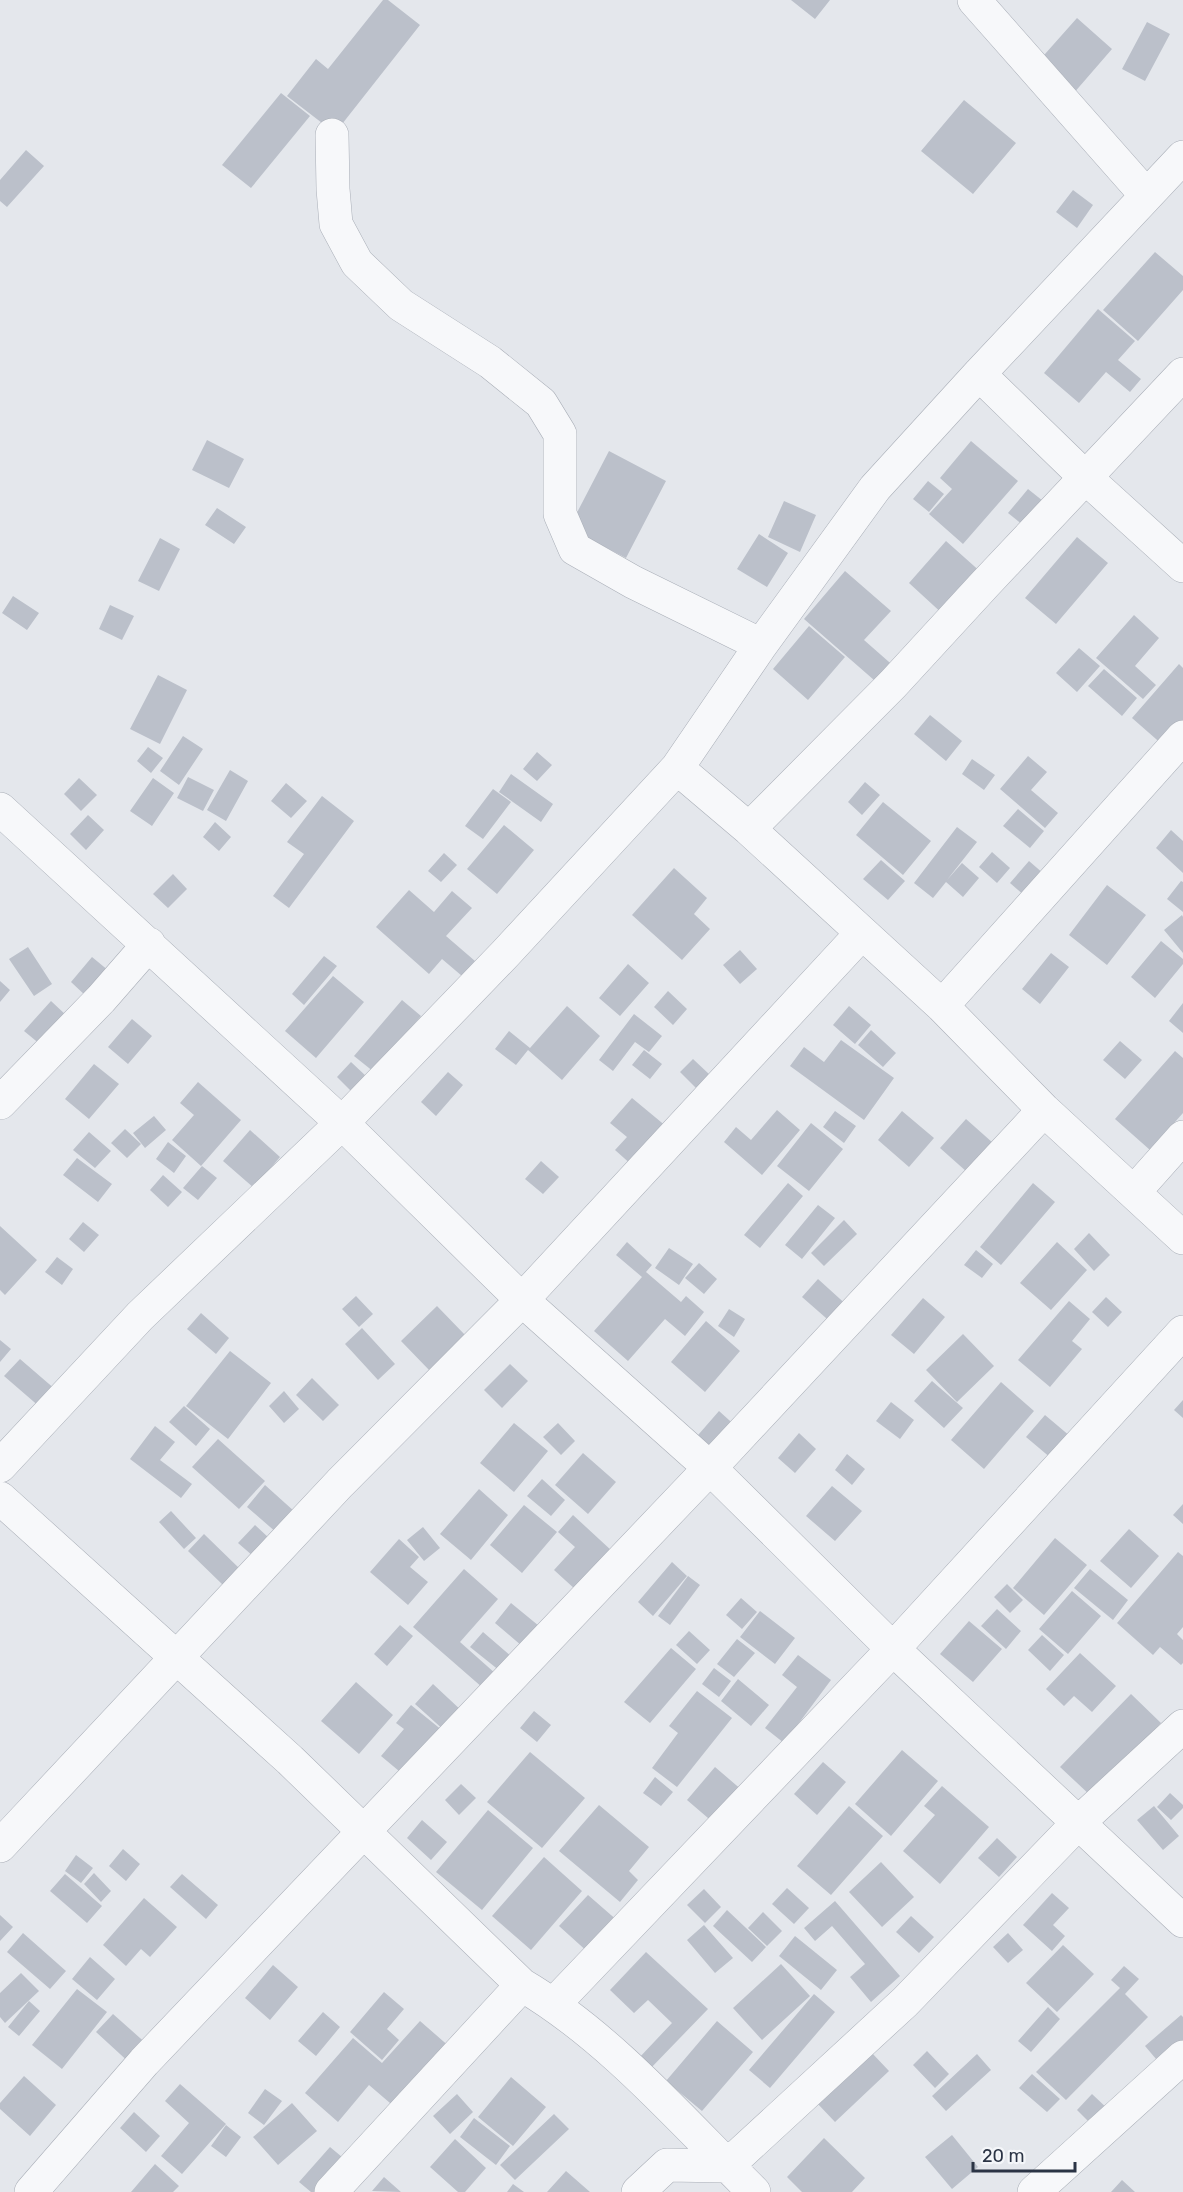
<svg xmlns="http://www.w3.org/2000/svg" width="1183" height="2192" font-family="Rubik,sans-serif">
<rect width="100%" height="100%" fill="#e4e7ec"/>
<!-- building -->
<path fill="#bbc0ca" d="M383,0H388L420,25L335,133L287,96L316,59L328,69Z
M791,0H830L815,19Z
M1077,18L1112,49L1073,94L1037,63Z
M1147,22L1170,34L1145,81L1122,69Z
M281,93L310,116L251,188L222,165Z
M964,100L1016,143L973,194L921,151Z
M26,150L44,166L7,207L0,201V180Z
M1073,190L1093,205L1077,228L1056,212Z
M1155,252L1183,276V290L1138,341L1103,310Z
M1098,309L1135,341L1118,360L1141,379L1130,392L1106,372L1079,403L1044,373Z
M207,440L244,459L229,488L192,470Z
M971,441L1018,481L963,544L929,514L952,489L940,478Z
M609,451L666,481L626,558L569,528Z
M928,481L944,494L929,512L913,499Z
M1028,489L1043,501L1023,525L1008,513Z
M784,501L816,515L800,552L768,537Z
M217,508L246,527L234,544L205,525Z
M759,534L788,553L767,587L737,569Z
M1077,537L1108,563L1056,624L1025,598Z
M160,538L180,549L159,591L138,581Z
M946,541L983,574L945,616L909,583Z
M845,571L891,611L864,640L897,669L882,687L804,619Z
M13,596L39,613L27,630L2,613Z
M110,605L134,616L122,640L99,629Z
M1134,615L1159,638L1135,666L1156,685L1143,699L1096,658Z
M809,626L845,657L808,700L773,669Z
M1079,648L1100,666L1077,692L1056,673Z
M1179,664L1183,668V724L1164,746L1132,718Z
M1104,669L1137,698L1122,716L1088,686Z
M158,675L187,690L160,744L130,729Z
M930,715L962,741L946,761L914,734Z
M183,736L203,749L179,785L160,771Z
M148,747L163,758L151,773L137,761Z
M537,752L552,765L537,781L523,769Z
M1028,756L1047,772L1031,790L1058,813L1045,828L1000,789Z
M972,759L995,775L984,790L962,774Z
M230,770L248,781L226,821L207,810Z
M511,774L553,804L541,822L499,792Z
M188,777L214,790L203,811L177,798Z
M79,778L97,795L81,811L64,794Z
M153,778L174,793L152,826L130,811Z
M865,782L880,795L862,815L848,802Z
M286,783L307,801L291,818L271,801Z
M493,789L511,802L483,839L465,826Z
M322,796L354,821L289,908L273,896L304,854L287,842Z
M883,802L931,841L903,875L856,835Z
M1018,809L1044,831L1030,848L1003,826Z
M88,815L104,830L86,850L70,834Z
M215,822L231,837L219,851L203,837Z
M504,825L534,850L497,894L467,869Z
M957,827L977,842L947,880L962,863L979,878L963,897L946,882L933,898L914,883Z
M1171,830L1183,841V873L1156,848Z
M992,852L1010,868L997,883L979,867Z
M444,853L457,865L441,882L428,871Z
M881,860L905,881L888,900L863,879Z
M1029,861L1044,874L1025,896L1010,883Z
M674,868L707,898L694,914L710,929L682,960L632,915Z
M173,874L187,889L168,908L153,894Z
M1181,881L1183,882V912L1167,899Z
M1107,885L1146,915L1107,965L1069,935Z
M409,890L434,912L452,891L472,908L446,936L475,961L462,976L442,959L429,974L376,927Z
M1182,915L1183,917V953L1164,930Z
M1161,941L1183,959V964L1155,998L1131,977Z
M28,947L52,984L34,996L9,959Z
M740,950L757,969L740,984L723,965Z
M1051,953L1069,967L1040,1004L1022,989Z
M324,956L337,966L304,1005L292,994Z
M92,957L109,971L87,997L71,982Z
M628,964L649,983L620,1016L599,998Z
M333,976L364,1002L316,1058L285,1031Z
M0,981L10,990L0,1002Z
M668,991L687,1009L673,1025L654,1007Z
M402,1000L421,1016L374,1072L354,1056Z
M51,1001L67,1016L41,1045L24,1031Z
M1183,1003V1033L1169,1021Z
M567,1006L600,1036L562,1080L528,1050L516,1065L495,1049L509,1031L530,1048Z
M849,1006L871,1025L855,1044L833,1025Z
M634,1014L662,1036L649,1052L635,1042L613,1071L599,1060Z
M132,1019L152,1036L128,1064L108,1047Z
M871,1030L896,1053L883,1067L858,1045Z
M841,1040L894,1078L864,1120L790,1066L804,1047L824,1062Z
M1120,1041L1142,1060L1125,1079L1103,1060Z
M644,1050L662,1064L650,1079L632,1065Z
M1175,1051L1183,1058V1113L1150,1150L1115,1119Z
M693,1059L710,1075L697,1089L680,1072Z
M351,1062L367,1077L353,1093L337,1077Z
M94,1064L119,1084L89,1119L65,1099Z
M448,1072L463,1085L436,1116L421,1102Z
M198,1082L241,1120L201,1166L172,1140L194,1115L180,1103Z
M632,1098L667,1127L633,1166L615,1150L627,1137L610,1123Z
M777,1110L800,1130L762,1175L724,1142L736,1127L751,1140Z
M835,1111L856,1126L844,1143L823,1127Z
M902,1111L934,1138L909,1167L878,1140Z
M154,1116L166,1130L145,1148L133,1133Z
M966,1119L1002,1151L976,1180L940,1148Z
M811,1123L843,1149L809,1191L777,1166Z
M125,1129L141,1144L127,1158L111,1143Z
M250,1130L280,1157L254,1188L223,1161Z
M89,1132L111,1151L95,1168L73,1150Z
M168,1142L186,1156L174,1173L156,1159Z
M77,1158L112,1184L98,1202L63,1175Z
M541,1161L559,1177L543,1194L525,1179Z
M202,1166L217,1178L198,1200L183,1188Z
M163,1175L182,1192L168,1207L150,1190Z
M788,1183L803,1196L760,1248L744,1235Z
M1033,1183L1055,1202L1001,1265L980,1247Z
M818,1205L835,1218L802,1259L785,1245Z
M844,1220L857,1234L824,1266L811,1253Z
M83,1222L99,1235L84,1252L69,1239Z
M0,1226L37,1260L5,1295L0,1290Z
M1089,1233L1110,1255L1094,1271L1074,1249Z
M627,1242L652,1265L646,1272L681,1302L686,1296L704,1312L685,1336L665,1319L628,1361L594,1331L642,1277L616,1255Z
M1057,1242L1087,1270L1051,1310L1020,1283Z
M669,1248L693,1264L679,1285L655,1268Z
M976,1250L993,1264L982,1278L964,1265Z
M57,1257L73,1269L62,1285L45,1272Z
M699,1263L717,1279L704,1294L685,1278Z
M818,1279L850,1308L834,1325L802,1297Z
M356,1296L373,1314L359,1327L342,1309Z
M1106,1297L1122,1312L1108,1327L1092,1312Z
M923,1298L945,1317L914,1354L891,1335Z
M1069,1301L1090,1319L1072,1341L1082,1349L1050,1387L1018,1360Z
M437,1306L466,1336L430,1371L401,1341Z
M729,1309L745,1319L734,1337L718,1326Z
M201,1313L229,1338L216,1354L187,1329Z
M706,1321L740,1351L705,1392L671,1362Z
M362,1328L395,1364L378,1380L345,1344Z
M963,1334L994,1366L957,1402L926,1370Z
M0,1340L11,1349L0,1362Z
M230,1351L271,1383L228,1439L186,1406Z
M20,1359L56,1390L41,1408L4,1376Z
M510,1364L528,1381L502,1408L484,1390Z
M312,1378L339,1405L323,1421L296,1395Z
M932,1381L963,1408L944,1428L914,1401Z
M1001,1382L1034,1411L984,1469L951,1440Z
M284,1391L299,1409L284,1423L269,1406Z
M1183,1400V1418L1174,1410Z
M891,1402L914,1420L900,1439L876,1421Z
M184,1406L210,1429L196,1446L169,1422Z
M719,1411L739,1429L712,1460L692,1442Z
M1045,1415L1077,1442L1058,1464L1026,1437Z
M514,1423L548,1451L514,1492L480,1463Z
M558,1423L575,1441L561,1455L543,1437Z
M155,1426L175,1442L160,1460L192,1484L181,1498L130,1459Z
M799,1433L816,1449L795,1473L778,1458Z
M218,1439L265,1481L239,1509L192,1467Z
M583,1453L616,1482L588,1514L555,1485Z
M847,1454L865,1469L852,1485L835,1470Z
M542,1479L565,1500L551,1516L527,1496Z
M265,1485L295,1512L277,1533L247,1507Z
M832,1486L862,1511L835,1541L806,1516Z
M479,1489L508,1515L471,1560L440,1534Z
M1183,1504V1524L1173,1515Z
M524,1505L557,1532L522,1573L490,1545Z
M171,1511L196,1538L184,1549L159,1522Z
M573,1515L612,1551L576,1590L554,1570L575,1547L558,1532Z
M255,1525L269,1538L253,1556L238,1543Z
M423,1527L440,1548L424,1561L407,1540Z
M1129,1529L1159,1556L1131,1588L1100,1561Z
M204,1534L240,1569L224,1586L188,1551Z
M1055,1538L1087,1565L1044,1615L1013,1588Z
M399,1539L419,1557L410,1567L428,1582L408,1605L370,1572Z
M1178,1552L1183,1556V1627L1177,1634L1183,1640V1663L1181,1665L1160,1647L1153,1655L1117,1623Z
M672,1562L687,1576L653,1616L638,1602Z
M464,1569L498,1599L460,1642L496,1674L483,1688L413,1627Z
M1090,1569L1128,1600L1113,1620L1074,1588Z
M688,1576L700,1585L670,1625L658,1616Z
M1007,1584L1023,1600L1010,1613L994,1597Z
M1072,1591L1101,1616L1068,1654L1039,1629Z
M741,1598L757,1612L742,1629L726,1615Z
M511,1603L539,1626L522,1646L495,1623Z
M997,1609L1021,1631L1006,1649L981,1626Z
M760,1611L795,1638L775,1664L740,1637Z
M969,1621L1002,1649L973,1682L940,1654Z
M400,1625L413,1636L387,1666L374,1654Z
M689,1631L710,1650L697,1664L676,1645Z
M483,1632L512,1657L500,1671L470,1647Z
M1042,1635L1064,1655L1050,1671L1028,1650Z
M737,1639L755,1653L734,1677L717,1664Z
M671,1648L696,1669L650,1723L624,1702Z
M1080,1653L1116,1686L1092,1712L1074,1696L1064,1706L1046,1689Z
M798,1655L831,1680L784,1743L765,1728L797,1687L782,1675Z
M714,1668L731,1681L719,1697L702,1684Z
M738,1679L769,1705L751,1726L721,1701Z
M356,1682L393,1715L359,1754L321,1721Z
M433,1684L463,1712L446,1732L415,1704Z
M697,1691L732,1718L677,1787L652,1768L678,1733L669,1726Z
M1131,1694L1161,1723L1091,1796L1060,1767Z
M411,1705L443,1731L405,1776L381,1756L404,1729L396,1723Z
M534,1711L551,1725L537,1742L520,1728Z
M902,1750L938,1781L891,1836L855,1804Z
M530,1752L585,1798L542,1848L487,1802Z
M823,1762L846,1782L817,1815L794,1794Z
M715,1767L743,1791L715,1824L687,1800Z
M655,1777L673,1792L661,1806L643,1793Z
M461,1784L476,1798L459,1815L445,1800Z
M942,1786L989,1827L940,1884L903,1851L935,1815L924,1806Z
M1170,1793L1183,1805V1808L1171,1820L1157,1807Z
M599,1805L649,1847L629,1871L638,1880L620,1902L559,1851Z
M849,1806L883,1836L831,1895L797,1866Z
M1154,1806L1179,1836L1163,1850L1137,1820Z
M488,1810L533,1848L482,1910L436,1872Z
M422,1820L447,1842L431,1860L407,1838Z
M997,1838L1017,1857L999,1877L978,1858Z
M123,1849L140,1864L126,1881L109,1866Z
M76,1855L93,1868L81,1883L65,1871Z
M544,1857L582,1891L531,1950L492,1916Z
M881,1862L914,1897L882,1927L849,1892Z
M94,1873L111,1891L101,1902L84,1884Z
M65,1874L102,1906L87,1923L50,1891Z
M182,1874L218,1905L206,1919L170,1887Z
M787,1888L809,1908L794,1924L772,1904Z
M704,1889L721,1907L705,1923L687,1905Z
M1052,1893L1069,1908L1053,1925L1065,1936L1052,1951L1023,1925Z
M588,1895L619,1922L590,1954L559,1926Z
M144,1898L177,1927L150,1957L141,1949L126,1966L103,1945Z
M835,1901L900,1976L871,2002L850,1977L865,1964L832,1926L815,1941L804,1928Z
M727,1910L766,1947L752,1962L713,1926Z
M763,1912L782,1931L767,1946L748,1928Z
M0,1915L13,1927L0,1941Z
M911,1916L934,1937L919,1953L896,1932Z
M704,1925L733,1958L715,1973L687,1940Z
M23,1933L66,1971L50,1989L7,1952Z
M1008,1933L1023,1950L1008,1963L993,1947Z
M795,1936L837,1970L821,1990L779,1956Z
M1063,1945L1094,1974L1057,2012L1026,1983Z
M646,1952L708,2009L649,2070L638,2059L672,2023L648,2000L634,2013L610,1990Z
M90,1957L115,1979L97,2000L72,1979Z
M781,1964L810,1996L762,2040L733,2008Z
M273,1965L298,1987L270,2020L245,1998Z
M1124,1966L1139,1979L1125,1994L1148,2017L1066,2100L1036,2072L1120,1988L1111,1980Z
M21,1973L39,1991L5,2023L0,2017V1993Z
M77,1989L107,2012L62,2069L32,2045Z
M384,1992L404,2009L387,2029L399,2040L382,2060L350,2032Z
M814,1994L835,2012L770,2088L749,2070Z
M29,2001L40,2011L19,2036L8,2027Z
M1048,2007L1060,2019L1031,2052L1018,2041Z
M323,2012L340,2027L316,2056L298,2041Z
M113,2014L149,2046L132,2065L96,2032Z
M1181,2015L1183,2017V2048L1162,2066L1145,2046Z
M420,2021L451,2048L397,2109L369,2085L338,2122L305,2093L353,2038L382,2063Z
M717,2021L753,2052L702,2111L666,2081Z
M927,2051L949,2074L935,2088L913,2065Z
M871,2052L889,2071L835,2122L817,2103Z
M977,2054L991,2070L946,2111L932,2096Z
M1032,2074L1060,2099L1047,2112L1019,2088Z
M24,2076L56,2105L30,2136L0,2109V2103Z
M511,2077L546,2107L513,2146L478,2117Z
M180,2084L226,2124L182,2174L161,2156L189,2123L165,2101Z
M265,2089L282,2101L264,2125L248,2113Z
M457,2094L473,2112L450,2134L433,2116Z
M1092,2094L1110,2111L1094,2127L1077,2110Z
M292,2103L317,2131L278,2165L253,2137Z
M134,2112L160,2136L146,2152L120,2128Z
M554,2114L569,2129L515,2180L500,2165Z
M474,2118L510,2146L496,2165L460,2137Z
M226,2125L241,2137L226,2157L211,2146Z
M952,2135L978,2167L952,2189L925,2157Z
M824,2138L865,2178L852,2192H802L787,2177Z
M455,2139L486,2168L465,2192H458L430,2167Z
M330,2147L348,2162L322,2192H311L299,2182Z
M155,2164L179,2186L173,2192H131Z
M566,2171L590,2192H547Z
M384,2177L401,2192L372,2191Z
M1122,2180L1135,2192H1111Z
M513,2184L524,2192H507Z"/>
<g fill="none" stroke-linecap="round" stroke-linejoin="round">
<defs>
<path id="minor" d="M974,0L1146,195
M332,135L333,189L336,224L357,263L401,305L490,362L541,403L560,434V514L575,549L633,582L761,645
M979,374L1086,478L1183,566
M677,768L749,829L942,1006L1044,1110L1183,1238
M0,809L342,1123L522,1300L710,1468L893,1649L1183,1921
M749,829L893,684L985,584L1183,374
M942,1006L1183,737
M0,1103L101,999L149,944
M1134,1192L1183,1137
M0,1466L140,1316L342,1123L505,954L677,768L761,645L875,488L979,374L1183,157
M0,1498L290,1760L522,1985C610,2037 682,2121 754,2192
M0,1846L340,1483L522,1300L862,933
M554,2004L893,1649L1183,1332
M31,2192L144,2062L710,1468L1044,1110
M331,2192L522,1985
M638,2192L667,2165L727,2166L905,2002L1078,1823L1183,1726
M1034,2192L1183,2057"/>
</defs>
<!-- minor casing -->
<use href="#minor" stroke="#a9aeb7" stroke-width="34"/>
<!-- minor -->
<use href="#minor" stroke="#f7f8fa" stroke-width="33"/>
</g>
<!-- scale -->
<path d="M973 2162v9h102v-9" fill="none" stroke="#2b3445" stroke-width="3"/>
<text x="982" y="2162" font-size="18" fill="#2b3445" stroke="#f4f6f9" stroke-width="4.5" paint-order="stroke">20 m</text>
</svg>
